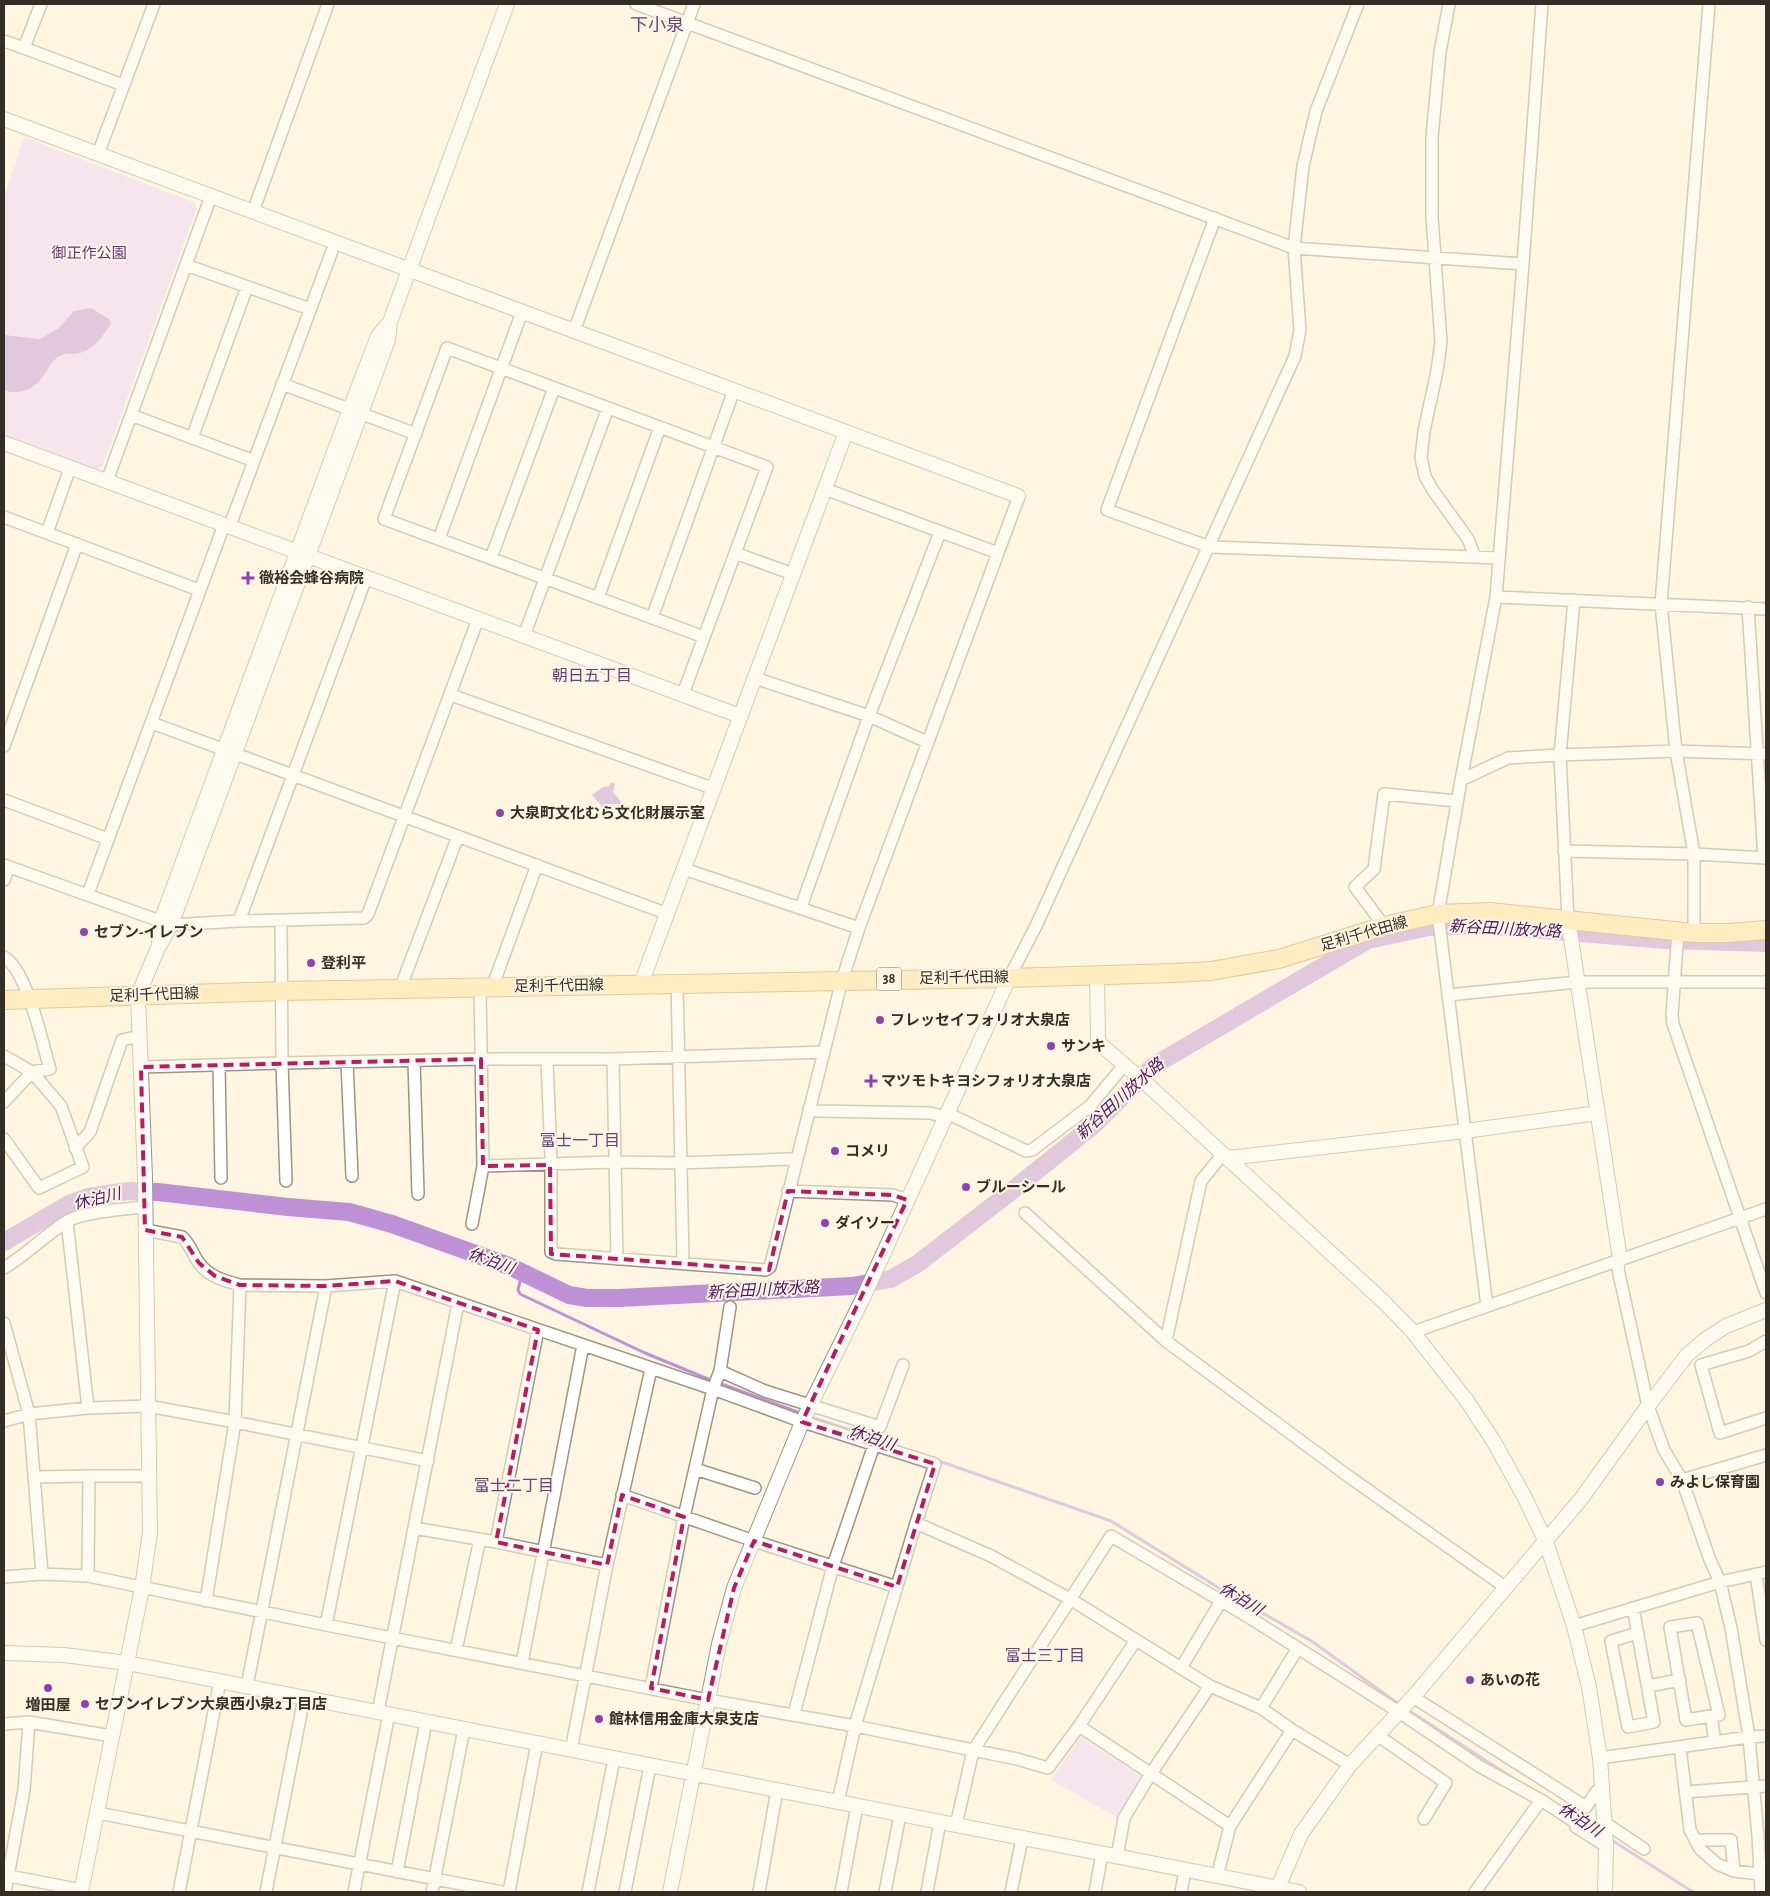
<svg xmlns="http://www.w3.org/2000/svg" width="1770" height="1896" font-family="'Alegreya Sans','Noto Sans JP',sans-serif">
<rect width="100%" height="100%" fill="#fff5e2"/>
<!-- green -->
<path fill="#ebd1fb" d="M24,137L195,203L197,207L102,467L97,469L4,434V197Z
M1081,1737L1140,1776L1118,1818L1051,1780Z"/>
<!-- water -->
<path fill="#be91d7" d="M91,308L109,319L111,324C103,335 95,349 80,353C72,355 66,352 58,357C50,362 49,368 44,375C35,389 19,396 4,390V335L40,339L59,328L74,311Z
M612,782L615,784L613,792L621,802L619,804H608L605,810L592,795L603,787L609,786Z"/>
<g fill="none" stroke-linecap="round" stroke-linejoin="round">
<!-- stream -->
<path stroke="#be91d7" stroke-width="3" d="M522,1273L518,1290L520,1294L645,1353L713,1381
M719,1383L803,1414
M808,1416L888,1443
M936,1460L1111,1521L1219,1588L1313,1642L1400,1705
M1408,1710L1522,1784
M1578,1819L1600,1833
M1610,1839L1693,1892"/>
<!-- river -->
<path stroke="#be91d7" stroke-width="18" d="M4,1242L69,1204L88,1197L128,1191L158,1192L288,1207L349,1212L392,1224L509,1266L569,1295L587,1298H619L852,1286L891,1279L917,1264L1009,1193L1095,1124L1153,1066L1368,940L1429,927L1481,925L1666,940L1766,943"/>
<defs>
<path id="minor" d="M636,4L1294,248L1523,264
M1449,4L1440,52L1432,137V217L1441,342L1437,371L1424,431L1421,458L1425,476L1432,489L1468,539L1475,557
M4,41L24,48L41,4
M24,48L123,85
M98,154L154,4
M253,212L328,4
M1215,218L1107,510L1210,547L1499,558
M186,265L310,309
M574,331L694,4
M282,384L416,434
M131,415L254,461
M192,438L247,287
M107,481L211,196
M825,489L998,553
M4,517L199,590
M232,520L332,251
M47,533L70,468
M439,539L522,312
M735,553L793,574
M491,558L554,388
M1496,597L1766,609
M598,598L660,427
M1748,607L1764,858
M652,618L734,390
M524,636L608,408
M755,678L869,716L927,742
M683,694L767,467L447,348L384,519L704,637
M451,695L712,788
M152,723L668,914
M4,746L77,544
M1461,780L1508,758L1560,755L1676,751L1766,754
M4,800L108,839
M1564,851L1694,854L1766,858
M4,865L171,925L239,921L364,918L368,914L478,619
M684,869L859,928
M4,880L9,867
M88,894L224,525
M801,907L869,716L940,532
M1568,919L1560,755L1574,600
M239,921L366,578
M1384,926L1355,887L1374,869L1384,794L1457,801
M1678,931L1672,1015L1673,1024L1766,1293
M1694,933V854L1676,751L1661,604L1709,4
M4,957C27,970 42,1042 50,1069L32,1072L4,1056
M1009,978L1036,926L1295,356L1300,330L1294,248L1303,166L1316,111L1358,4
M677,983L683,1260
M480,988L483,1166L615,1162L681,1163L790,1159L796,1160
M492,988L537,865
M400,989L458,836
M1448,995L1578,982H1766
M613,1059L617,1259
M547,1060L551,1157V1252L556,1254L766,1270L770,1267L842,980L859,928L1018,499V496
M414,1061L418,1194
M347,1062L352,1176
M219,1065L221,1178
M141,1067L282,1063L281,921
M4,1102L32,1072L61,1106L83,1167L39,1188L4,1139
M809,1109L816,1111L930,1113L945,1117
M947,1113L1026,1151L1032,1150L1090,1106L1125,1064
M75,1148L90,1132L122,1040L140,1036
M286,1181L282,1063L481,1059H613L824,1052
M788,1191L893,1195L907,1200
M1025,1213L1166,1341L1348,1476L1505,1587
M67,1221L88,1408
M472,1224L483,1166
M145,1230L182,1237C190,1244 193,1255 199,1263C209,1277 225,1281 240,1285
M1620,1259L1618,1269L1648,1406L1664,1450L1682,1480L1710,1560L1720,1582L1731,1628L1749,1737L1758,1836L1761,1892
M4,1268C26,1255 44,1236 66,1222C81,1212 126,1209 145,1207
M1487,1306L1438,914L1461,780L1496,597L1523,264L1542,4
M4,1323L29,1414L42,1574
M1413,1332L1766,1209
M1166,1341L1201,1181L1223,1154
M1766,1341L1749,1351L1701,1365L1720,1433L1766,1418
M720,1371L765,1391L880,1427L903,1365
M4,1421L29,1414L88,1408L148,1406L235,1422L428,1461
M695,1469L755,1488
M89,1476H150
M34,1477L89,1476L88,1576
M1682,1480L1766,1455
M622,1495L754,1541L897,1587
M414,1528L496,1542L607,1565
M496,1542L538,1330
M1756,1575L1766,1640
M4,1577L42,1574L88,1576L326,1625L708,1700L855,1726L1017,1759L1048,1768L1079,1726L1136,1640
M206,1601L235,1422L240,1285L326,1286L395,1281L713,1389L803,1422L935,1464L916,1523
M1633,1608L1654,1722L1628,1727L1611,1641L1638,1633
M326,1625L395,1281
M1574,1626L1720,1582L1766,1572
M456,1650L480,1539
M522,1663L583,1345
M1181,1668L1221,1601
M247,1686L326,1286
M1648,1686L1680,1680
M651,1688L684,1517L713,1389L720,1371L730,1307
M1413,1697L1586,1807L1596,1792L1602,1787
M1261,1708L1298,1648
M378,1712L458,1303
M794,1714L833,1566L874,1445
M1711,1716L1719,1715L1697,1623L1670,1627L1686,1720L1711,1716L1715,1742
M4,1724L29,1722L112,1736
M1079,1726L1230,1826
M1377,1735L1446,1783L1424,1819
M1680,1747L1690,1830L1700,1849L1717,1864L1734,1871L1760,1874
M571,1750L607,1565L651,1369
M1600,1758L1749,1737L1766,1736
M1685,1792L1766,1786
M838,1802L855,1726L916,1523L991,1556L1070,1599L1210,1686L1261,1708L1292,1730L1350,1765
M98,1813L502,1892
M1604,1822L1644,1849
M956,1825L973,1751L1111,1536L1247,1616L1399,1712L1479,1766L1541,1800L1576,1823V1827L1606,1846
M1695,1840H1731L1734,1871
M1117,1857L1124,1818L1150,1775L1210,1686
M397,1872L426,1722
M4,1875L82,1890
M1217,1877L1230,1826L1292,1730
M5,1892L24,1790L29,1722
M179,1892L220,1681
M266,1892L304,1698
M354,1892L389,1714
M432,1892L464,1729
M509,1892L537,1743
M588,1892L614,1759
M625,1892L650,1766
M759,1892L777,1790
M841,1892L857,1806
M885,1892L900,1815
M927,1892L940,1822
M1011,1892L1022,1839
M1095,1892L1102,1854
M1181,1892L1185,1871
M1475,1892L1541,1800"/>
<path id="tertiary" d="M4,119L1018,496
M4,443L740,716
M1568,919L1620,1259
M159,942L161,921L350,409L378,336L390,322
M1097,975L1098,1038L1100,1044L1149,1086L1384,1302L1413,1332L1467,1401L1494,1442L1524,1496L1546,1542L1574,1626L1589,1687L1600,1758L1606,1846L1605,1892
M641,984L846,432
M1228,1158L1465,1131L1598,1113
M4,1653L64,1655L127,1663L1299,1892
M81,1892L142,1588L150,1532L145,1177L138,995L158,948L171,925L388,340L390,322L409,270L507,4
M670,1892L719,1644L734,1588L803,1420L864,1296L1009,978
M1276,1892L1301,1834L1350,1765L1413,1697L1581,1499L1648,1406L1687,1355L1706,1339L1726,1326L1766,1310"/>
<path id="primary" d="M4,1000L282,991L1009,978L1174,973L1211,971L1279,959L1384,926L1438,914L1490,912L1694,933H1728L1766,930"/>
</defs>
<!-- minor casing -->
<use href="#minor" stroke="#9f947e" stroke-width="14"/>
<!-- tertiary casing -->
<use href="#tertiary" stroke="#9f947e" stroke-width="16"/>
<!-- primary casing -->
<use href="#primary" stroke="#b79445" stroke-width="20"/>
<!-- minor -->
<use href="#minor" stroke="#fff" stroke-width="11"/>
<!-- tertiary -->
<use href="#tertiary" stroke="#fff" stroke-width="14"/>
<!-- primary -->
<use href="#primary" stroke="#fee099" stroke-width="18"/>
</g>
<!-- marked area -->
<path d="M0 0H1770V1896H0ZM481,1059L483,1166L550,1165L551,1254L769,1270L788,1191L893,1195L907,1200L802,1422L935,1464L897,1587L754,1541L734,1588L708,1700L651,1688L684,1517L622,1495L607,1565L496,1542L538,1330L395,1281L326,1286L240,1285L215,1276L199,1263L182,1237L145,1230L141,1067Z" fill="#fff5e2" fill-opacity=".55" fill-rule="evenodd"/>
<path fill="none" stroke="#c2185b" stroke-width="4" stroke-dasharray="10 6" stroke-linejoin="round" d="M481,1059L483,1166L550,1165L551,1254L769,1270L788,1191L893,1195L907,1200L802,1422L935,1464L897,1587L754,1541L734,1588L708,1700L651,1688L684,1517L622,1495L607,1565L496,1542L538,1330L395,1281L326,1286L240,1285L215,1276L199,1263L182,1237L145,1230L141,1067Z"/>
<!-- markers -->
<g fill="#8d41b3" stroke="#fff5e2" stroke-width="2">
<path d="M245.5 570.5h5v5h5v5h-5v5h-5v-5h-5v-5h5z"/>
<circle cx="500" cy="813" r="5"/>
<circle cx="84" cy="932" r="5"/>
<circle cx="311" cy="963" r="5"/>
<circle cx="880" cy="1020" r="5"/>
<circle cx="1051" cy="1046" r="5"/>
<path d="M868.5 1073.5h5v5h5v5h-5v5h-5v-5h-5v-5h5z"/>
<circle cx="835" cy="1151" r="5"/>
<circle cx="966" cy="1187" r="5"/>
<circle cx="825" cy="1223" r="5"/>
<circle cx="1660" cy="1482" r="5"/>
<circle cx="1470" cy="1680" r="5"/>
<circle cx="48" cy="1688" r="5"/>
<circle cx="85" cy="1704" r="5"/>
<circle cx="599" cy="1719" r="5"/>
</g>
<g text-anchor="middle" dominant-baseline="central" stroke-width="4" stroke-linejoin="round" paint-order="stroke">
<!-- shield labels -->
<rect fill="#fff5e2" stroke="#716a5e" stroke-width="1" x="876.5" y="967.5" width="25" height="23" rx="4"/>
<g font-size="14" font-weight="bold" fill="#342f26">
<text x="889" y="979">38</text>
</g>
<!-- park labels -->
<g font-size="15" fill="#662f82" stroke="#fff5e2">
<text x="89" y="253">御正作公園</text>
</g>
<!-- poi labels -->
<g font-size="15" font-weight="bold" fill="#342f26" stroke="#fff5e2" text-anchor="start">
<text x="259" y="578">徹裕会蜂谷病院</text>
<text x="510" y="813">大泉町文化むら文化財展示室</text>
<text x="94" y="932">セブン-イレブン</text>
<text x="321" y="963">登利平</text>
<text x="890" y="1020">フレッセイフォリオ大泉店</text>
<text x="1061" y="1046">サンキ</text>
<text x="881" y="1081">マツモトキヨシフォリオ大泉店</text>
<text x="845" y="1151">コメリ</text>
<text x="976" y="1187">ブルーシール</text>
<text x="835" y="1223">ダイソー</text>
<text x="1670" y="1482">みよし保育園</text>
<text x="1480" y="1680">あいの花</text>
<text x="95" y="1704">セブンイレブン大泉西小泉2丁目店</text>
<text x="48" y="1705" text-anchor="middle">増田屋</text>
<text x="609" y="1719">館林信用金庫大泉支店</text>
</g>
<!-- street labels -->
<g font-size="15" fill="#342f26" stroke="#fff5e2">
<text transform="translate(1364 934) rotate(-16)">足利千代田線</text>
<text transform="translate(964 978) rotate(-1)">足利千代田線</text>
<text transform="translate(559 986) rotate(-1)">足利千代田線</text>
<text transform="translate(154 995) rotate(-2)">足利千代田線</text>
</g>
<!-- neighbourhood labels -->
<g font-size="16" fill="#66417a" stroke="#fff5e2">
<text x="592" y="676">朝日五丁目</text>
<text x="580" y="1141">富士一丁目</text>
<text x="514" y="1486">富士二丁目</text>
<text x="1045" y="1656">富士三丁目</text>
</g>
<!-- water labels -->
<g font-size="16" font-style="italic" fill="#4e1467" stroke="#fff5e2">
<text transform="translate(1505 929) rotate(3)">新谷田川放水路</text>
<text transform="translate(1120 1099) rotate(-42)">新谷田川放水路</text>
<text transform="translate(97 1199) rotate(-13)">休泊川</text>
<text transform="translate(491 1261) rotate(20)">休泊川</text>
<text transform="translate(763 1290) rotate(-3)">新谷田川放水路</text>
<text transform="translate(872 1438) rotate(19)">休泊川</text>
<text transform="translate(1241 1599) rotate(31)">休泊川</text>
<text transform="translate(1580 1820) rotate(33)">休泊川</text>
</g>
<!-- quarter labels -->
<g font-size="18" fill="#66417a" stroke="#fff5e2">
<text x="657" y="26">下小泉</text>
</g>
</g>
<!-- border -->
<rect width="1770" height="1896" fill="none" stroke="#342f26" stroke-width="10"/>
</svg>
